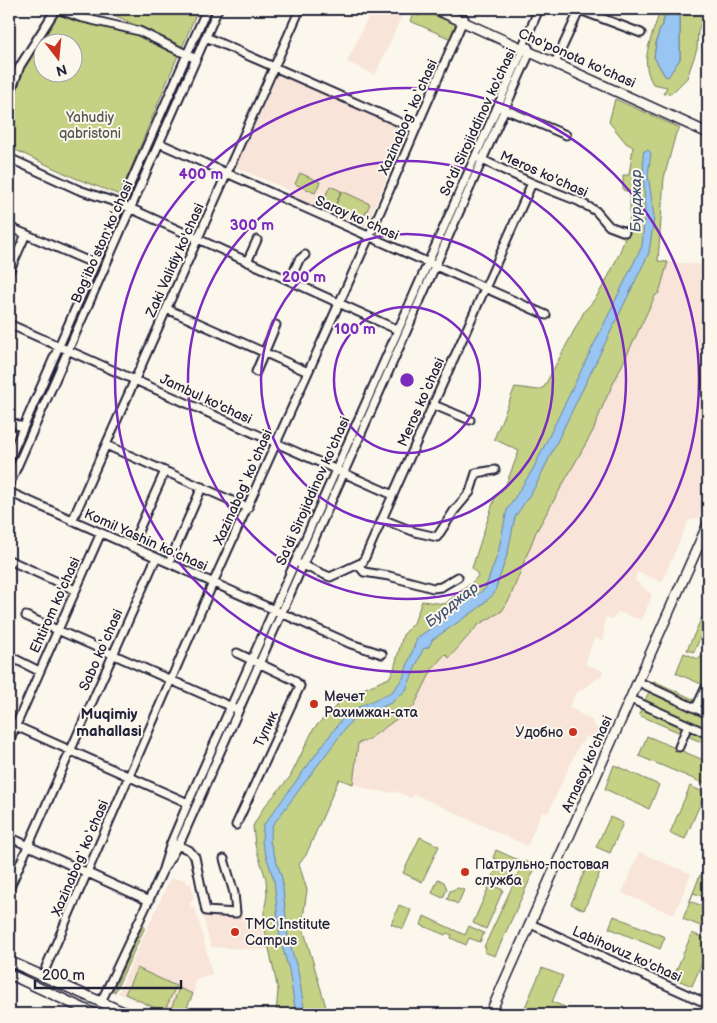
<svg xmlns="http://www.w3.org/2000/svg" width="717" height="1023" font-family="'Balsamiq Sans',sans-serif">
<rect width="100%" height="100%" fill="#fbf7ec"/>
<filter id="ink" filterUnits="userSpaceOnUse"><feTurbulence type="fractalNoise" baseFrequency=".02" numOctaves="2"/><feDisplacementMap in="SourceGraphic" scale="10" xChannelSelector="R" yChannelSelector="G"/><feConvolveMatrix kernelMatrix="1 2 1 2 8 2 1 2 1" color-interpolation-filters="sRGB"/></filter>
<g filter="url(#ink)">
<!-- built -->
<path fill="#f8e4d8" d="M372,9H405L375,75L347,62Z
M278,72L408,129L365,228L290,195L291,191L235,167Z
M668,262L708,265V495L700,517L688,521L662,582L637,572L635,580L652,595L642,620L618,612L612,619L605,617L603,641L595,638L591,646L585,664L603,671L601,676L575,694L569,707L593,721L592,724L598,728L593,739L585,736L582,744L580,743L548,813L542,811L527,846L414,794L412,798L395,791L394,793L370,790L353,784L358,743L368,740L414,706L433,668L445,654L450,658L478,625L510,598L536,532L593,431L604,403L655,296L659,293Z
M639,852L691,874L674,915L622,893Z
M170,879H185L187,884L191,883L194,900L189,902L191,908L195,907L212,974L195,979L194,994L185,1014H166L118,993Z
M202,913L259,916L269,950L211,947Z"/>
<!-- green -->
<path fill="#c5d184" stroke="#747a60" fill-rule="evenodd" d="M102,9H198L182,48Z
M680,9H707L698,31L697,49L687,78L672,93L663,94L667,87L653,84C639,62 651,39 658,17L666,13L657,38L654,57L665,76L680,59Z
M422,10L457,25L451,39L410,21L413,13L419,16Z
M56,13L118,27L179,53L120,195L75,178L9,147V139L15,124L14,100L25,65ZM42,42H72V72H42Z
M190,60L191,64L132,199H129L128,197L186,62Z
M615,99L680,128L676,133L664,178L658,261L668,262L659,293L655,296L604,403L593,431L536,532L510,598L502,611L478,625L449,658L445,654L433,668L414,706L368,740L358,743L353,784L339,779L306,855L299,864L307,890L302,924L328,1014H276L278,990L265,930L264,912L267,895L266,879L255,845L253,826L264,807L290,777L314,728L340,702L356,692L389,678L394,669L403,635L414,623L422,601L445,604C453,595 475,583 478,575L472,568L495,497L505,487L519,451L494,439L515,387L538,390L544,387L585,310C600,298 624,248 628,227C631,216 630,203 630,192L623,190V175H629L633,147L626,143L609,122Z
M300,173L320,182L315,193L295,184Z
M330,186L341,191L336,204L342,191L370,204L363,219L323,201Z
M121,211L125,213L68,343L65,345L64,342Z
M428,269L431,270L345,465L343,464Z
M61,353L62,355L9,477V467L59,354Z
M702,617L708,620L694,652L687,650Z
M684,653L698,659L704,655L708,657V687L676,673Z
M654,681L708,706V710L652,685Z
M650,690L708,717V731L644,702Z
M642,708L708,738V745L639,715Z
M233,711L235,712L179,837L177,836Z
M647,736L708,762V785L639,756Z
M614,765L659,785L649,809L605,789Z
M690,786L705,793L685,839L670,833Z
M610,817L623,823L610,853L596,847Z
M420,837L439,846L422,882L403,873Z
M496,850L518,860L506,884L492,878L500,861L493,858Z
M524,861L536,866L495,956L484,952L486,948L484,947Z
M589,861L602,867L584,910L571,904Z
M700,875L708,879V895L705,897L693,893L690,901L702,906V912L708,918V929L683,919Z
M438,879L444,882L447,889L443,898L432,893Z
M490,884L503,890L486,929L473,923Z
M458,888L464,890L458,904L447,899L450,891Z
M399,905L411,910L403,929L391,924Z
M424,916L465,935L469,926L484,933L480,942L469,938L466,945L451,938L452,935L447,933L445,935L421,925Z
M614,916L665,937L660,949L609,928Z
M142,926L145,927L115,992L113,991Z
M692,933L708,940V949L692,986L673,978Z
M137,968L176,986L164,1012L125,994Z
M542,968L563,976L552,1002L565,1007L562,1014H522Z
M179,988L193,994L184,1014H169Z"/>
<!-- water -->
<path fill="#98c5f2" stroke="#6984a9" d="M668,9H680V59L668,77L665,76L654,57L657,38Z
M648,150L651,153L648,174L654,217L649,253L535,487L515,517L508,552L494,594L476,610L432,640L429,647L423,649L406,690L391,703L351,721L272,826L270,842L282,878L288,938L298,971L305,1014H296L289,970L280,939L274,880L262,843L263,826L345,715L354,709L392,692L403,678L417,638L485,589L498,553L507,510L533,469L642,246L645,211L643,155L644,151Z"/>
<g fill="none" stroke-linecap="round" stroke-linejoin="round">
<defs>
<path id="minor" d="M58,9L79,17L139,31L196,59
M580,10L641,33
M9,12L10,9
M206,37L415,129
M522,48L539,9
M555,63L580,9
M502,108L566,135
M9,114V97L20,66L56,9
M159,143L546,315
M9,158L79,190L121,204L398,330
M478,158L532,183L578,201L596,211L609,226L625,232
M9,227L95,264
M247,262L257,240
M9,272L26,234
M290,280L299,260L305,255
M167,309L308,372
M9,324L393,495
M256,372L276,325
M434,405L470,420
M9,421L23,428
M106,445L248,508
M9,460L207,9
M9,485L218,9
M9,492L351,644L382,654
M382,519L415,532L437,537L454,511L470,492L476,473L495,470
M72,521L300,9
M131,547L165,471
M9,560L75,590
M169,563L202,487
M300,564L330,577L363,562L532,183
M359,566L364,572L389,576L433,588L441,587L458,577
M26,616L234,708
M9,656L39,671
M643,684L708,714
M635,701L708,734
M696,708L705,689
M9,723L188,803
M9,741L100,535
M679,747L688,725
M236,825L300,686L294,680L237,653
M9,837L149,901
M174,844L189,850L195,857L206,911L236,913L234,893L224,859
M9,889L156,558
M535,926L708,1004
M46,967L213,583L369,237L464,18
M101,1002L162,872L182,838L530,52L528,47L523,49L188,803L171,843L162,872"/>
<path id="major" d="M435,9L708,133
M9,961L128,1014
M9,974L95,1014
M490,1014L708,524"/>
</defs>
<!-- minor casing -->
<use href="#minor" stroke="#22223b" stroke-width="11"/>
<!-- major casing -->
<use href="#major" stroke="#22223b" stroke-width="12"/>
<!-- minor -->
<use href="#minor" stroke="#fbf7ec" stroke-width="7"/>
<!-- major -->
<use href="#major" stroke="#fbf7ec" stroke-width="9"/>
</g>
</g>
<!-- distance rings -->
<g fill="none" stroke="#7b2cbf" stroke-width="2.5">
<circle cx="407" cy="380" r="73"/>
<circle cx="407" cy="380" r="146"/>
<circle cx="407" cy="380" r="219"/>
<circle cx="407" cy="380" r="292"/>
</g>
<!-- markers -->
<g fill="#c8321e" stroke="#fbf7ec" stroke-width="2">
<circle cx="314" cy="704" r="5"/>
<circle cx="573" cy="732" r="5"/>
<circle cx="465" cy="872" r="5"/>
<circle cx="235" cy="932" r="5"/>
</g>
<g text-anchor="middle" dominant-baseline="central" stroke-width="4" stroke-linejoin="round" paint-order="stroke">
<!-- street labels -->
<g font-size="14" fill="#22223b" stroke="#fbf7ec">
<text transform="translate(577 58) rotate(24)">Cho'ponota ko'chasi</text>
<text transform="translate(408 117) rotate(-66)">Xazinabog‘ ko‘chasi</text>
<text transform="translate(478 122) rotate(-65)">Sa'di Sirojiddinov ko'chasi</text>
<text transform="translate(544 174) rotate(24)">Meros ko'chasi</text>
<text transform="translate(357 218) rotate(24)">Saroy ko‘chasi</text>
<text transform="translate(102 242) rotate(-66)">Bogʻiboʻston koʻchasi</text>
<text transform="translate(175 260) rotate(-66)">Zaki Validiy ko'chasi</text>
<text transform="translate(206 399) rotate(25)">Jambul ko'chasi</text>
<text transform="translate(421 402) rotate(-66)">Meros ko‘chasi</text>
<text transform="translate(243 487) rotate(-66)">Xazinabog‘ ko‘chasi</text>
<text transform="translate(313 491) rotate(-66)">Sa'di Sirojiddinov ko'chasi</text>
<text transform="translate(146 540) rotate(24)">Komil Yashin koʻchasi</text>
<text transform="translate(55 605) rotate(-66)">Ehtirom ko'chasi</text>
<text transform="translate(101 650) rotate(-66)">Sabo ko‘chasi</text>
<text transform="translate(266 729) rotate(-65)">Тупик</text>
<text transform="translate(587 764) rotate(-66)">Arnasoy ko'chasi</text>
<text transform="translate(80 858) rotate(-67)">Xazinabog‘ ko‘chasi</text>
<text transform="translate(627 954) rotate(24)">Labihovuz ko'chasi</text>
</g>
<!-- park labels -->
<g font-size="14" fill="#535751" stroke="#fbf7ec">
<text x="90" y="117">Yahudiy<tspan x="90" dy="16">qabristoni</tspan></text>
</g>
<!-- poi labels -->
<g font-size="14" fill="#22223b" stroke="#fbf7ec" text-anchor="start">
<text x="324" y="696">Мечет<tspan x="324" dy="16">Рахимжан-ата</tspan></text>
<text x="563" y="732" text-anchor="end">Удобно</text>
<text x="475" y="864">Патрульно-постовая<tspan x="475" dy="16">служба</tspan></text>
<text x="245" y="924">TMC Institute<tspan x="245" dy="16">Campus</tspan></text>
</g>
<!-- water labels -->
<g font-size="15" font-style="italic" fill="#455372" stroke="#fbf7ec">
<text transform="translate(636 201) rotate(-90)">Бурджар</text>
<text transform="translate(452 605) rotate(-38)">Бурджар</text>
</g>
<!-- neighbourhood labels -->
<g font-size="15" font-weight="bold" fill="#22223b" stroke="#fbf7ec">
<text x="109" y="714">Muqimiy<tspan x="109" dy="17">mahallasi</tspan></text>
</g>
</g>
<circle cx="407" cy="380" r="8" fill="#7b2cbf" stroke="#fbf7ec" stroke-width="2.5"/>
<g font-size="15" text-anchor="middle" font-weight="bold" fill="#7b2cbf" stroke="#fbf7ec" stroke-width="4" stroke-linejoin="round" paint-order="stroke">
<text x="201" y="179">400 m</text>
<text x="252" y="230">300 m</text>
<text x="304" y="282">200 m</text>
<text x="355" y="334">100 m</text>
</g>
<!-- margin -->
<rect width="717" height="1023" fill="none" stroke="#fbf7ec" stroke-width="30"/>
<rect x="15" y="15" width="687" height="993" fill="none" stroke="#22223b" stroke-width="2" filter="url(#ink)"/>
<!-- north arrow -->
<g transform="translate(58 58) rotate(164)"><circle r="24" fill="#fbf7ec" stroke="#a4a2a5"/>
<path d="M0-4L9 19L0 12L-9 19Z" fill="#c8321e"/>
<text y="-8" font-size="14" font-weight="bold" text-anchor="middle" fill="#22223b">N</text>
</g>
<!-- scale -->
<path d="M35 980v8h146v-8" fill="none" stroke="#22223b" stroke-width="2.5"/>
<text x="42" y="980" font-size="15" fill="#22223b" stroke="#fbf7ec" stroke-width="4" paint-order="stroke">200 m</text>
</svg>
